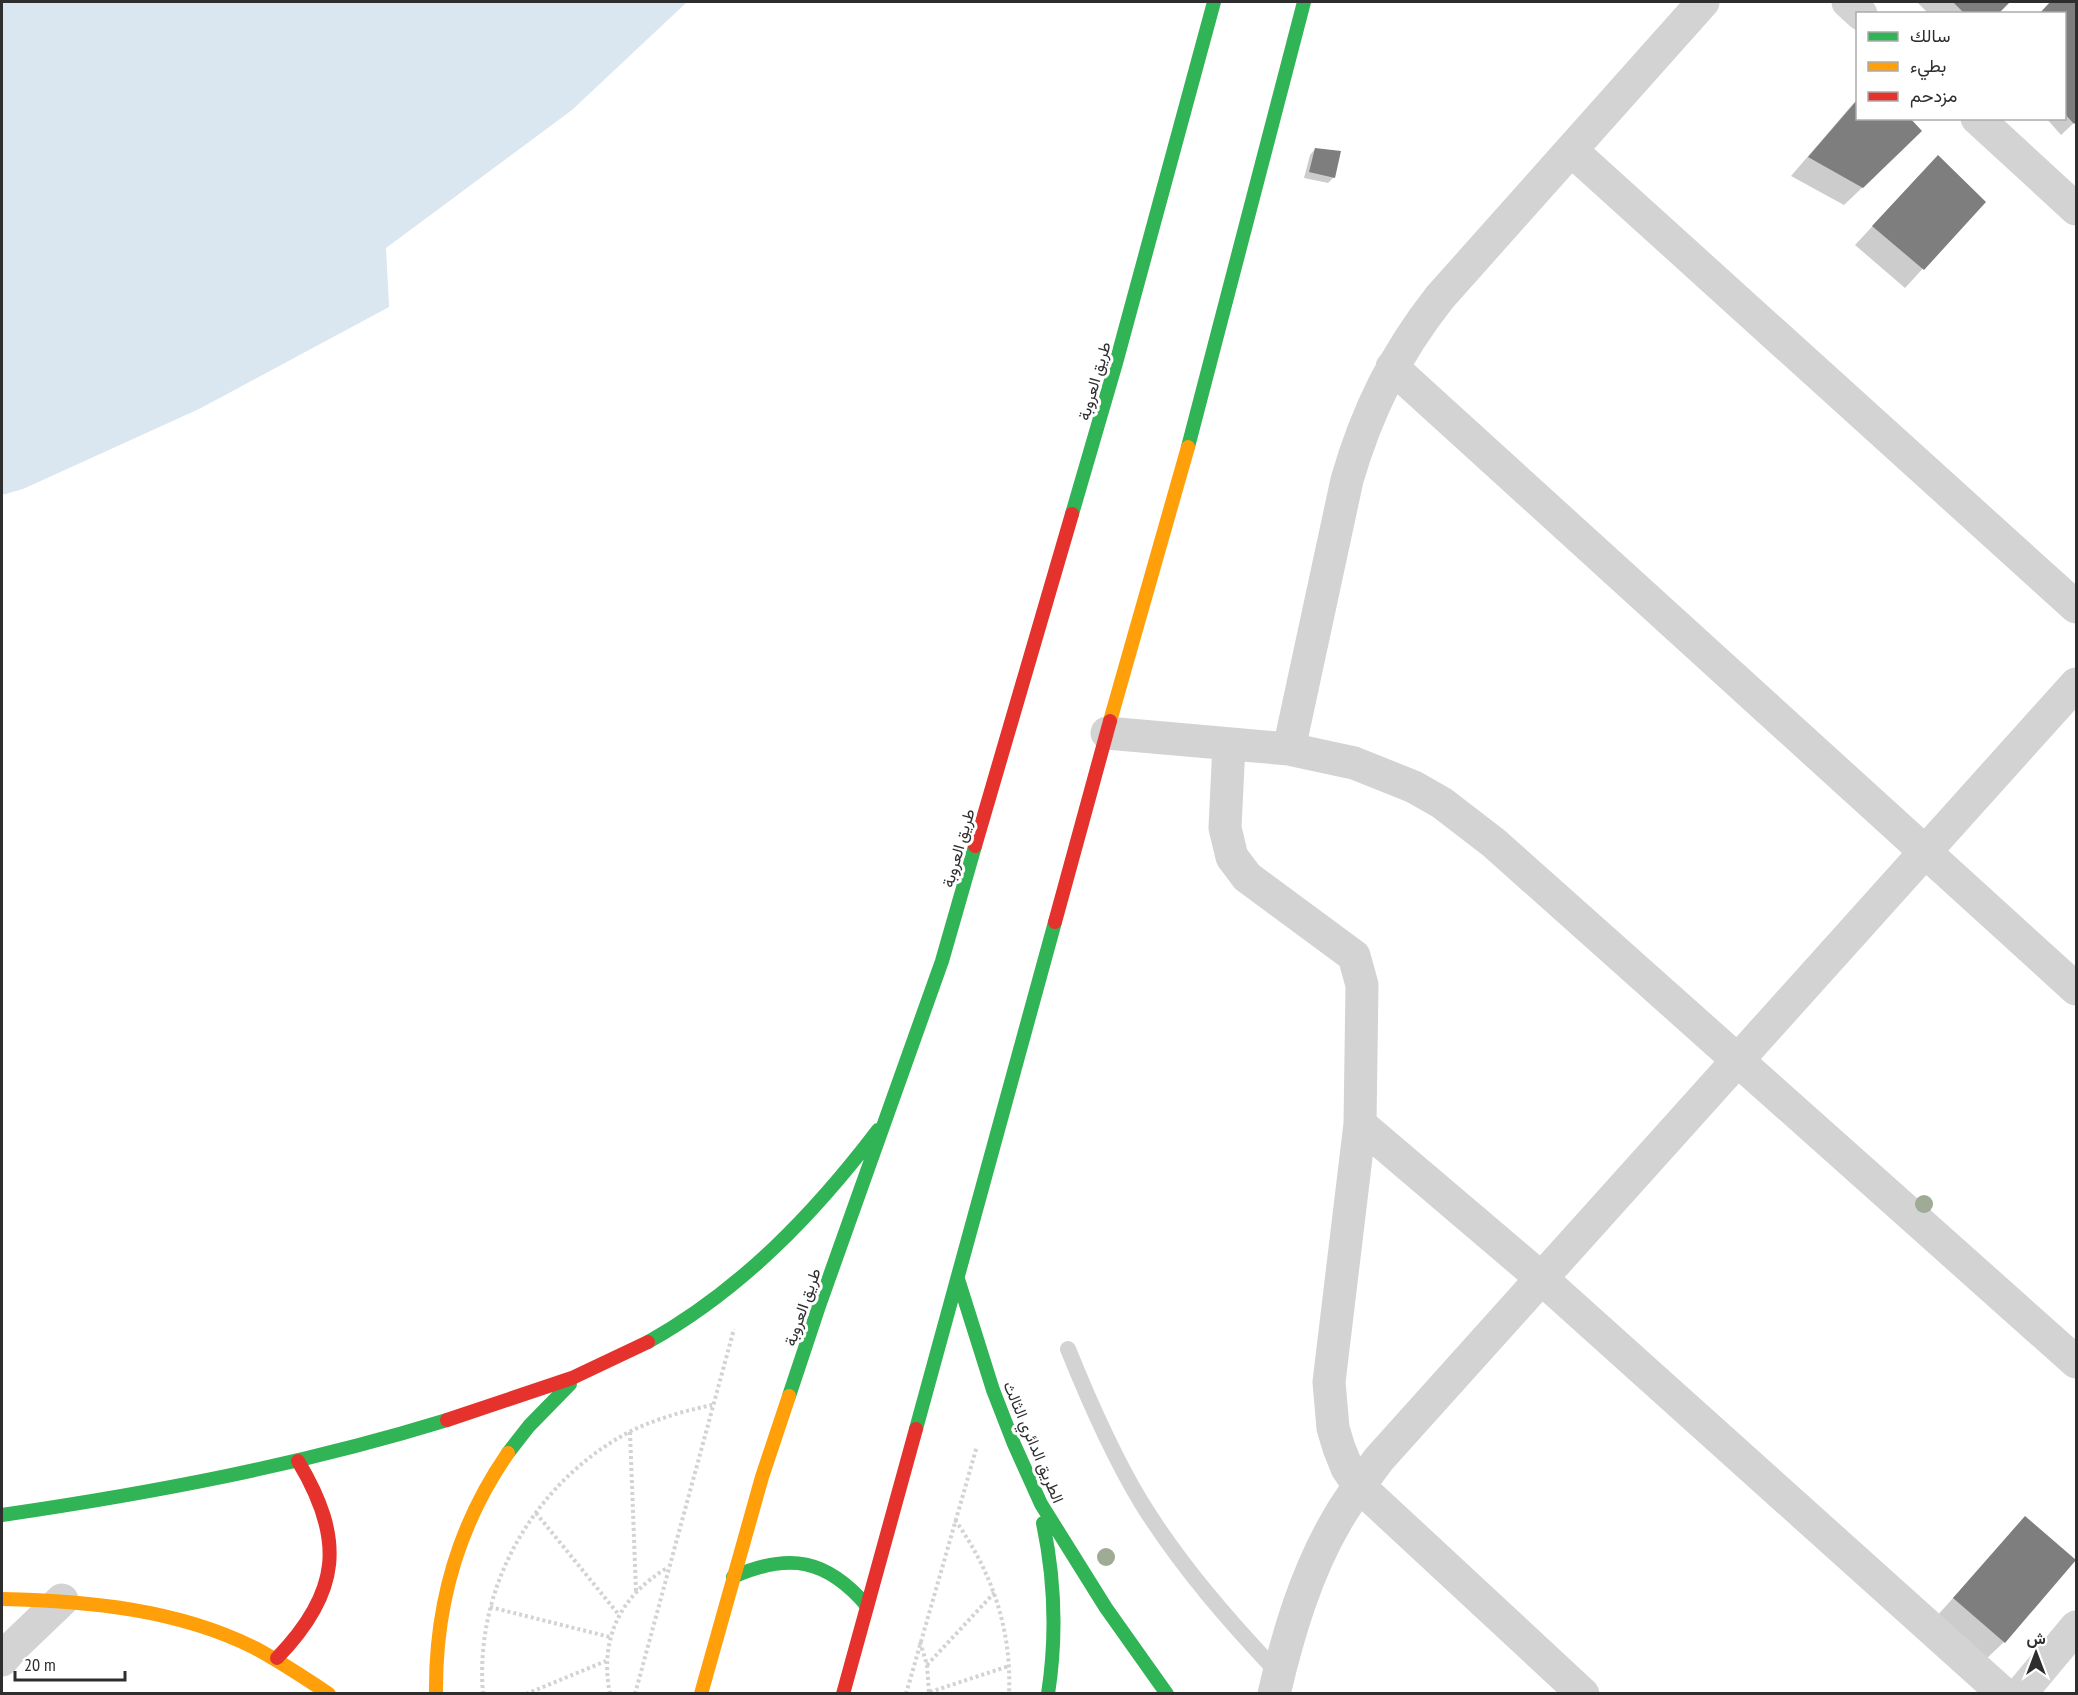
<svg xmlns="http://www.w3.org/2000/svg" width="2078" height="1695" font-family="'PT Sans Narrow',Vazirmatn,sans-serif">
<rect width="100%" height="100%" fill="#fff"/>
<!-- water -->
<path fill="#dae6f0" d="M2,2H687L572,110L386,248L389,307L199,409L23,489L2,495Z"/>
<!-- shadow -->
<path fill="#0003" d="M1917,2H2008L1996,14H1929Z
M2051,2H2076V121L2061,135L2046,118H2064V14H2040Z
M1858,98V118L1902,150L1844,205L1791,176Z
M1315,149L1334,177L1328,183L1304,178L1310,155Z
M1920,175L1984,202L1905,288L1855,245Z
M2025,1518L2004,1642L1985,1660L1936,1617Z"/>
<!-- building -->
<path fill="#7e7e7e" d="M1953,2H2010L1998,14H1965Z
M2050,2H2076V122L2074,124L2064,113V14H2039Z
M1858,99V118H1910L1922,131L1863,188L1808,157Z
M1315,148L1341,151L1335,178L1309,172Z
M1938,155L1986,202L1924,270L1872,226Z
M2025,1516L2076,1560L2005,1643L1953,1598Z"/>
<g fill="none" stroke-linecap="round" stroke-linejoin="round">
<!-- path -->
<path stroke="#d3d3d3" stroke-width="4" stroke-dasharray="3 3" stroke-linecap="butt" d="M630,1432L636,1591
M536,1513L619,1615
M955,1520C992,1572 1012,1630 1009,1694
M490,1607L610,1637
M920,1642L927,1665L929,1693
M927,1665L995,1592
M930,1692L1009,1666
M483,1694C474,1586 535,1482 629,1432C655,1419 684,1411 712,1405
M526,1694L606,1661
M610,1694C599,1639 620,1596 667,1568
M635,1694L734,1329
M906,1694L977,1446"/>
<!-- lane -->
<path stroke="#d3d3d3" stroke-width="16" d="M1068,1349C1089,1401 1112,1454 1141,1502C1180,1565 1228,1620 1279,1674"/>
<!-- street -->
<path stroke="#d3d3d3" stroke-width="33" d="M1848,2L1861,14
M1977,118L2076,209
M1571,150L2076,607
M1392,367L2076,989
M1107,733L1289,749L1354,763L1414,787L1442,803L1494,843L2076,1362
M1229,744L1225,828L1232,857L1247,877L1354,956L1362,985L1360,1124L1329,1382L1333,1428L1339,1448L1347,1468L1359,1486L1583,1694
M1289,749L1347,480C1367,411 1395,354 1440,297L1703,2
M1360,1124L1541,1278L2004,1694
M2,1660L15,1645L62,1600
M1274,1694C1288,1634 1306,1573 1337,1520C1349,1499 1364,1479 1379,1459L2076,684
M2020,1694L2076,1627"/>
<!-- fast -->
<path stroke="#30b455" stroke-width="14" d="M1188,447L1304,2
M1072,514L1116,363L1214,2
M958,1279L993,1390L1014,1444L1041,1504L1106,1608L1167,1694
M648,1342C741,1290 814,1214 878,1130
M789,1396L819,1306L942,961L975,846
M916,1429L1055,922
M508,1453L529,1426L570,1384
M2,1515C152,1493 301,1465 447,1420
M1043,1523C1055,1580 1057,1636 1048,1694
M733,1577C789,1552 827,1559 867,1606"/>
<!-- slow -->
<path stroke="#ff9f0a" stroke-width="14" d="M1110,721L1188,447
M2,1599C88,1601 177,1609 255,1648C281,1662 305,1678 329,1694
M436,1694C435,1607 458,1525 508,1453
M701,1694L762,1477L789,1396"/>
<!-- jam -->
<path stroke="#e5322d" stroke-width="14" d="M975,846L1072,514
M1055,922L1110,721
M447,1420L572,1378L648,1342
M277,1658C341,1592 345,1539 298,1461
M843,1694L916,1429"/>
</g>
<!-- trees -->
<g fill="#9fab95">
<circle cx="1924" cy="1204" r="9"/>
<circle cx="1106" cy="1557" r="9"/>
</g>
<g text-anchor="middle" dominant-baseline="central" stroke-width="6" stroke-linejoin="round" paint-order="stroke">
<!-- street labels -->
<g font-size="16" fill="#2e2e2e" stroke="#fff">
<text transform="translate(1094 381) rotate(-74)">طريق العروبة</text>
<text transform="translate(958 848) rotate(-74)">طريق العروبة</text>
<text transform="translate(802 1307) rotate(-71)">طريق العروبة</text>
<text transform="translate(1034 1442) rotate(67)">الطريق الدائري الثالث</text>
</g>
</g>
<!-- border -->
<rect width="2078" height="1695" fill="none" stroke="#2e2e2e" stroke-width="6"/>
<!-- legend -->
<rect x="1856" y="12" width="210" height="108" fill="#ffffff" stroke="#ababab" stroke-width="1.5"/>
<rect x="1868" y="32" width="30" height="9" fill="#30b455" stroke="#ababab" stroke-width="1.5"/>
<text x="1910" y="42" font-size="18" fill="#2e2e2e">سالك</text>
<rect x="1868" y="62" width="30" height="9" fill="#ff9f0a" stroke="#ababab" stroke-width="1.5"/>
<text x="1910" y="72" font-size="18" fill="#2e2e2e">بطيء</text>
<rect x="1868" y="92" width="30" height="9" fill="#e5322d" stroke="#ababab" stroke-width="1.5"/>
<text x="1910" y="102" font-size="18" fill="#2e2e2e">مزدحم</text>
<!-- north arrow -->
<g transform="translate(2036 1653)" stroke="#ffffff" stroke-width="4.5" paint-order="stroke">
<path d="M0-4.5L10 22L0 15L-10 22Z" fill="#2e2e2e"/>
<text y="-9" font-size="16" font-weight="bold" text-anchor="middle" fill="#2e2e2e">ش</text>
</g>
<!-- scale -->
<path d="M15 1671v9h110v-9" fill="none" stroke="#2e2e2e" stroke-width="3"/>
<text x="24" y="1671" font-size="18" fill="#2e2e2e" stroke="#ffffff" stroke-width="4.5" paint-order="stroke">20 m</text>
</svg>
